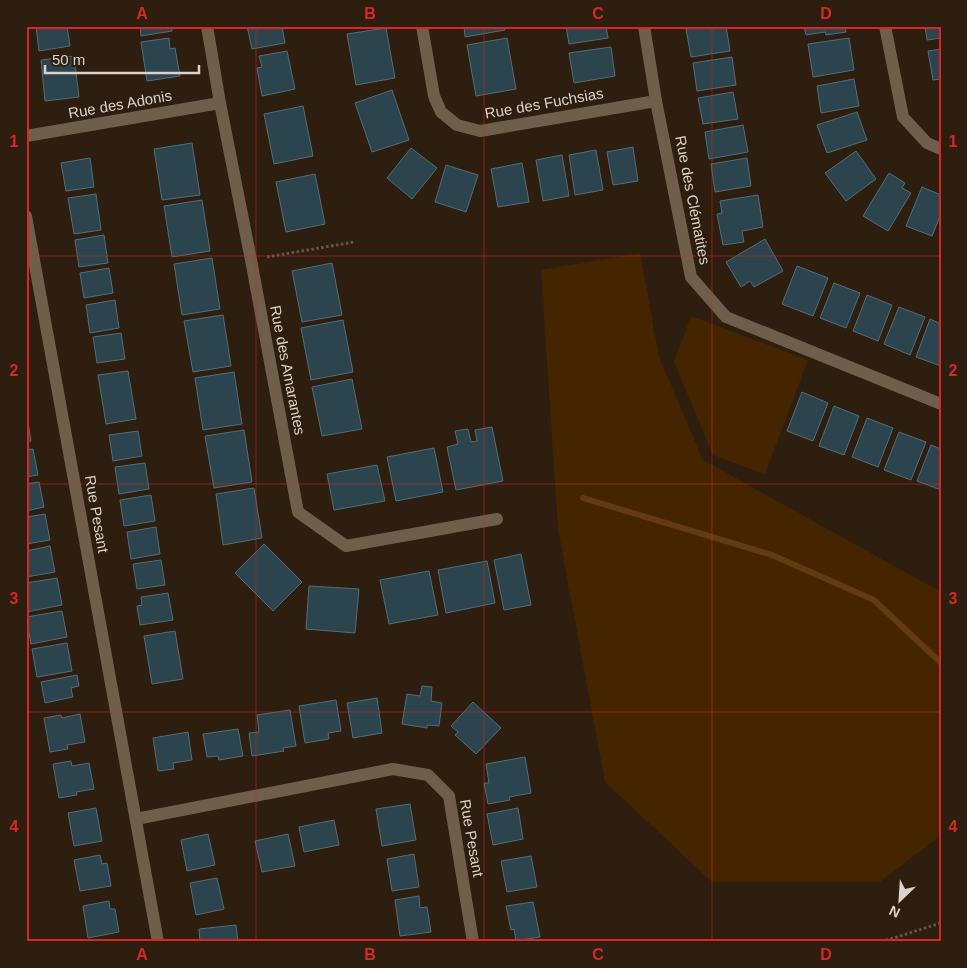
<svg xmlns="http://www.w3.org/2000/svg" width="967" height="968" font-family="Helvetica,sans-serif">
<rect width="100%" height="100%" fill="#2d1e0f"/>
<!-- green -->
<path fill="#452500" d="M640,253L659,357L703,460L941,592V835L880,882H712L605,782L558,529L541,270Z
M691,316L808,360L765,474L713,455L674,362Z"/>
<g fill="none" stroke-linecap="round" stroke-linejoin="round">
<!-- stream -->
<path stroke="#623c10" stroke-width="6" d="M583,498L772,555L874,600L941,663"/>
</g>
<!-- building -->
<path fill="#2b444d" stroke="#546d77" d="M36,26H67L70,46L39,51Z
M140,26H171L172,31L141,36Z
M247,26H282L285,43L252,49Z
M464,26H504L505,30L465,37Z
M566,26H606L608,38L569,44Z
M700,26H726L730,51L691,57L686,29Z
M804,26H845L846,32L826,35L825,32L806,35Z
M925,26H941V38L927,40Z
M386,28L395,78L356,85L347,34Z
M169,38L170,49L175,48L180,76L147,81L141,42Z
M507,38L516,89L476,96L467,45Z
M849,38L854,70L813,77L808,44Z
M611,47L615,76L574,83L569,53Z
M941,49V79L933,80L928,51Z
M287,51L295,89L262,96L257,68L262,67L259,56Z
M74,56L79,97L45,101L41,60Z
M732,57L736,85L697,91L693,63Z
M854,79L859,106L821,113L817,86Z
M392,90L409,140L372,152L355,103Z
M733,92L738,119L703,124L698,98Z
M303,106L313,156L274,164L264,114Z
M857,112L867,140L827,153L817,125Z
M743,125L748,152L709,159L705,132Z
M192,143L200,195L162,200L154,149Z
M633,147L638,181L613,185L607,152Z
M411,148L437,168L412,199L387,178Z
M596,150L603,190L575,195L569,155Z
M856,151L876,179L846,201L825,173Z
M562,155L569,196L543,201L536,160Z
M90,158L94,187L66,191L61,163Z
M747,158L751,186L715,192L711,164Z
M522,163L529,202L498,207L491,169Z
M446,165L478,175L466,212L435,202Z
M889,173L905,183L902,188L911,193L888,231L863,216Z
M315,174L325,224L286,232L276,182Z
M922,187L941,195V214L932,236L906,226Z
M96,194L101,230L74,234L68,198Z
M758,195L763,227L742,231L744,242L723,245L717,214L722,213L720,201Z
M202,200L210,251L172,257L164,206Z
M104,235L108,263L79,267L75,240Z
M765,239L783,271L754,287L750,281L741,287L726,262Z
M212,258L220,309L182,315L174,264Z
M332,263L342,315L302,322L292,271Z
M797,266L828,278L813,316L782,304Z
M109,268L113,293L84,298L80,273Z
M834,283L860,293L846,328L820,318Z
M867,295L892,305L878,341L853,331Z
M115,300L119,328L90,333L86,305Z
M899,307L925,317L910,355L884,344Z
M223,315L231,366L193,372L184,321Z
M930,319L941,324V366L916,357Z
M343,320L353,372L311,380L301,328Z
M121,333L125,359L97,363L93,337Z
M128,371L136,419L106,424L98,375Z
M234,372L242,424L203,430L195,378Z
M352,379L362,429L322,436L312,387Z
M802,392L828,403L813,441L787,431Z
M834,406L859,416L844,455L819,446Z
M867,418L893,428L878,467L852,457Z
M26,422H28L31,441L26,442Z
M492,427L503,481L456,490L447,447L458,444L455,431L468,429L471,442L477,441L475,430Z
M244,430L252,482L214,488L205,436Z
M138,431L142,456L113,461L109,435Z
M899,432L926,442L911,480L884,470Z
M931,445L941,449V490L917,481Z
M434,448L443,492L396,501L387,457Z
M33,449L38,475L26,477V450Z
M145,463L149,489L119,494L115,467Z
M377,465L385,501L334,510L327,474Z
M39,482L44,507L26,511V484Z
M254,488L262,538L223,545L216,494Z
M151,495L155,521L124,526L120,500Z
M45,514L50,540L26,544V517Z
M156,527L160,554L131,559L127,532Z
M264,544L302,582L273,611L235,573Z
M50,546L55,572L26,577V551Z
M521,554L531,605L504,610L494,560Z
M161,560L165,585L137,589L133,564Z
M487,561L495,603L446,613L438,570Z
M429,571L438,615L389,624L380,580Z
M57,578L62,605L26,612V583Z
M309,586L359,589L355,633L306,629Z
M168,593L173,620L140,625L137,606L142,605L141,597Z
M62,611L67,637L31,644L26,617Z
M175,631L183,679L152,684L144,636Z
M67,643L72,671L37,677L32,649Z
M77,675L79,686L71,688L73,697L45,703L41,682Z
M422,686L432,687L431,701L442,703L439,726L427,725V728L402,724L407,694L420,696Z
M377,698L382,733L353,738L347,703Z
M336,700L341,731L328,733L329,739L305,743L299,706Z
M473,702L501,728L476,754L455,735L458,732L451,726Z
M290,710L296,746L283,748L284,751L252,756L249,733L259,732L257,715Z
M80,714L85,742L67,745L68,749L50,752L44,718L61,715L62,718Z
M238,729L243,756L219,760L218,756L207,757L203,734Z
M188,732L192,760L173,763L174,769L158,771L153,738Z
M525,757L531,793L509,797L510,800L488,804L484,783H489L486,764Z
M71,761L72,766L89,763L94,789L76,792L77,795L59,798L53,764Z
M410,804L416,840L382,846L376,809Z
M96,808L102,841L74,846L68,813Z
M518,808L523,839L493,845L487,814Z
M334,820L339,845L304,852L299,827Z
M208,834L215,865L187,871L181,840Z
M288,834L295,866L262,872L255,841Z
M414,854L419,887L392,891L387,859Z
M100,855L102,864L107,863L111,886L80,891L74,860Z
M531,856L537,887L507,892L501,861Z
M217,878L224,909L196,915L190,883Z
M419,896L420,908L427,907L431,932L400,936L395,900Z
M109,901L110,909H115L119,932L88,938L83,906Z
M533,902L540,937L516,941L514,929L511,930L506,906Z
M236,925L238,942H200L199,929Z"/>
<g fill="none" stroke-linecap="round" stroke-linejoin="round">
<!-- path -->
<path stroke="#645649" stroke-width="3" stroke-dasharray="2.5 2.5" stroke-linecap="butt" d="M267,257L354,242
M881,942L941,923"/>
<!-- minor -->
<path stroke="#705e4d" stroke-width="12" d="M207,26L220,103L251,260L298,512L346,546L497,519
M422,26L434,96L441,112L457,125L480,131L656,101
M644,26L656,101L691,277L726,317L941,404
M885,26L903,117L927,143L941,149
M26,136L220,103
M26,216L158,942
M136,819L393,769L428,775L449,796L473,942"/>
</g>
<!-- grid -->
<path fill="none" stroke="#d62828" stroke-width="1" stroke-opacity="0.55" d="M256,26V942M484,26V942M712,26V942M26,256H941M26,484H941M26,712H941"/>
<g text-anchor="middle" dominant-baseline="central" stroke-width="4" stroke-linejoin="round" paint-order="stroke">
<!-- street labels -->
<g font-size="15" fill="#ddd2c9" stroke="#2d1e0f">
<text transform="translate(544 103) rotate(-10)">Rue des Fuchsias</text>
<text transform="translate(120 104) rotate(-10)">Rue des Adonis</text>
<text transform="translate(693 200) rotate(79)">Rue des Clématites</text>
<text transform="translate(288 370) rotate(79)">Rue des Amarantes</text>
<text transform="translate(97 514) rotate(80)">Rue Pesant</text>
<text transform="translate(472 838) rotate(80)">Rue Pesant</text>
</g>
</g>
<!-- border -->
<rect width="967" height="968" fill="none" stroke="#2d1e0f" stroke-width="55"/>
<!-- north arrow -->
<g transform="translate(900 900) rotate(205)" stroke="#2d1e0f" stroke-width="4" paint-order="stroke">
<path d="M0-4L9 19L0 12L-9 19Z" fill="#ddd2c9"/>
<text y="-8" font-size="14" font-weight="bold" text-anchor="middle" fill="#ddd2c9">N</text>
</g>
<!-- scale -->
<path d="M45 65v8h154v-8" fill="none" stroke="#ddd2c9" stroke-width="2.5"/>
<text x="52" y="65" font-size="15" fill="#ddd2c9" stroke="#2d1e0f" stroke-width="4" paint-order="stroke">50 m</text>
<rect x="28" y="28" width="912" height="912" fill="none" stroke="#d62828" stroke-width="2"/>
<g font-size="16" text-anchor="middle" font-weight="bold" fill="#d62828">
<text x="142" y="19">A</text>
<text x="370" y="19">B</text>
<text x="598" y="19">C</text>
<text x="826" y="19">D</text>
<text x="14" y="147">1</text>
<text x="953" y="147">1</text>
<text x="14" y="376">2</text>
<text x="953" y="376">2</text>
<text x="14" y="604">3</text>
<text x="953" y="604">3</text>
<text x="14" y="832">4</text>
<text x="953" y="832">4</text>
<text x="142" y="960">A</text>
<text x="370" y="960">B</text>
<text x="598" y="960">C</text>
<text x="826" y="960">D</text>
</g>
</svg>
